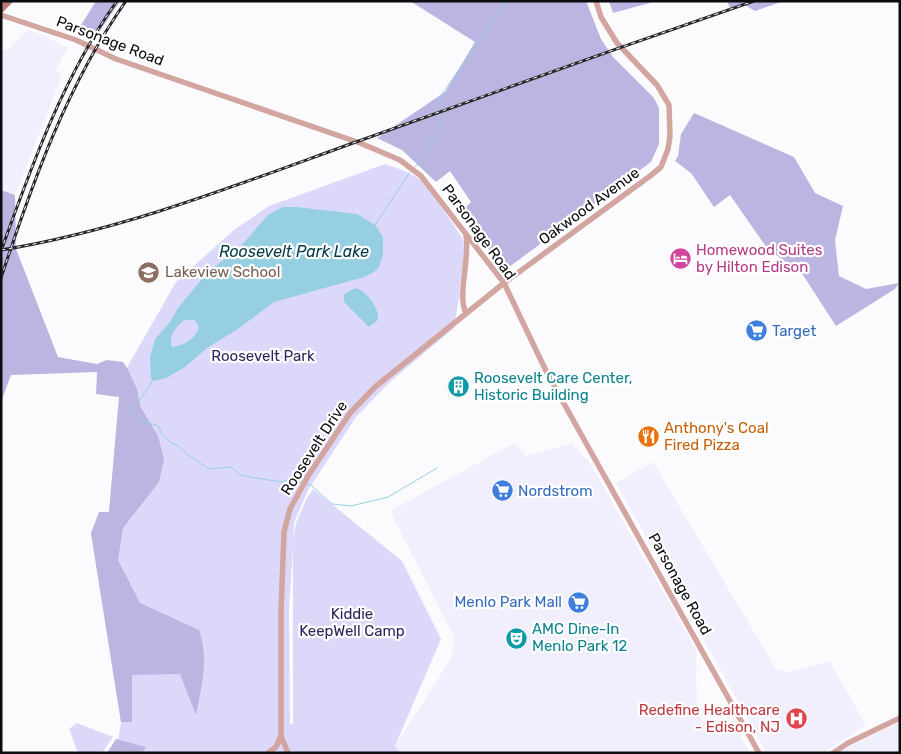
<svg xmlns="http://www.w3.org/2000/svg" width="901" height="754" font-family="Rubik,sans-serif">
<rect width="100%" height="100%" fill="#fbfbfe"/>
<!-- built -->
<path fill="#f1effe" d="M28,30L40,34L68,48L55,71L60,73L61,78L15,195L1,190V48L8,50Z
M514,443L526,456L572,443L591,465L696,650L697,713L709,730L729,717L750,753H401L395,746L452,657L454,637L390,511Z
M653,462L776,669L789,672L829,661L866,725L824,753H767L616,483Z
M900,722V753H839L843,749Z"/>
<!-- green -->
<path fill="#dcd8f9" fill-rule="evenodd" d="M385,164C397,168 410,172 420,180C426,185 462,235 463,240C467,262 456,284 461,305L459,297L454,328L391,381L356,417L308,490L294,523L293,542L296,523L306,500L313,489L402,561L441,639L395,746L401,753H116L121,722L91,533L109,512L121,378L176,282L234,230L269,206ZM293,547V723L290,724L289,610Z
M77,723L113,737L102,753H78L69,729Z"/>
<!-- forest -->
<path fill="#bbb5e1" d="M96,1H120L95,38L78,30Z
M410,1H586L601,39L613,57L654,98L659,108V144L651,162L505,270L459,213L471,202L450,171L436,182L402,150L377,138L445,92L475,42Z
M609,1H657L613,13Z
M727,1H784L755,11L743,4L730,8Z
M694,113L794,157L815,193L843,206L835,240L839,276L866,289L899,283L895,289L836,326L803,275L767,248L730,195L714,207L691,173L675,161L678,156L681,134Z
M1,190L15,195L16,249L58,357L97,364L107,360L123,362L127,368L137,389L140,406L158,436L164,459L159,482L123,528L118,560L140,603L199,630C209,659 202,685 196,715L180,674L132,675V722H121L91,533L99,512H109L119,397L96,394L97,372L11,375L1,402Z
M116,739L146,747L142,753H107Z"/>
<!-- water -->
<path fill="#97cfe2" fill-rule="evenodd" d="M283,207H296L357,214L375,225L383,237V255L379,267L374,272L364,277L274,302L238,329L207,348L185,367L166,378L155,381L151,379L150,358L155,339L170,322L178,308L206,274L241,246L268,215ZM184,320H195L199,327C196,338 184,346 172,347C168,336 176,327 184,320Z
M355,288C366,290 380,309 378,320L369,327L344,302V294Z"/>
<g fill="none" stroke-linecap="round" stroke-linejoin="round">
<!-- stream -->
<path stroke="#97cfe2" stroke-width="1" d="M415,167L420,161L428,156L429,143L440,130L437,105L442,94L507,1
M375,225L410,172
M153,380L139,401L131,408C135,422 146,421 158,426L163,436L171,443L177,445L191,457L209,469L230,467L241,475L250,477L281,482L290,480L300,483
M307,484L311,485L332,504L351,506L388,497L437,468"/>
<!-- tertiary -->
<path stroke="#d3a5a0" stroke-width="5.5" d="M1,15L76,40L116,59L360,143L400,160L421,176L504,283L548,375L759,753
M466,313C457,297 470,258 466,235
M268,753L276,747L281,736
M288,753L281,736V611L284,532L290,509L308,476L350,413L375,387L504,283L650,176L661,167L668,149L670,136L669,105L657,85L617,43L601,17L596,1
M833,753L848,743L900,718"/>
<!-- secondary -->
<path stroke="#bc7a74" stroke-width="7" d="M1,9L9,1"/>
<defs>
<path id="rail" d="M1,250C124,230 239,184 356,142C488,94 621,47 754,1
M1,251C32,165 63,77 117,1
M1,278C33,181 67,85 126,1"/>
</defs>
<!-- rail casing -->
<use href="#rail" stroke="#28272b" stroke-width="3"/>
<!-- rail -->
<use href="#rail" stroke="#fff" stroke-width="1" stroke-dasharray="4" stroke-linecap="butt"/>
</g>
<!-- icons -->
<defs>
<symbol id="hotel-disc" viewBox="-11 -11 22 22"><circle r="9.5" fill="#d1479c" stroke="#fff"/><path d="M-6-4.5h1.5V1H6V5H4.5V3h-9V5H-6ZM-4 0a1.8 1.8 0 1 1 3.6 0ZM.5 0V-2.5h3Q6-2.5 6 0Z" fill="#fff"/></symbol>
<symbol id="school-disc" viewBox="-11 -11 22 22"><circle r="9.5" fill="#8d6e63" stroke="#fff"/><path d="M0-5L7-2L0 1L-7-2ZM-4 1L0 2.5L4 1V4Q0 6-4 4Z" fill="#fff"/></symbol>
<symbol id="supermarket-disc" viewBox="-11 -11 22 22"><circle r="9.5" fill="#3f7fe0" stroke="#fff"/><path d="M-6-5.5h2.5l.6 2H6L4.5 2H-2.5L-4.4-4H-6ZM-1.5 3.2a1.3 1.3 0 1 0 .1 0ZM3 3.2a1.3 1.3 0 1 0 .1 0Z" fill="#fff"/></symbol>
<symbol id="building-disc" viewBox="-11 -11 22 22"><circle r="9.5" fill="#0f9aa8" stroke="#fff"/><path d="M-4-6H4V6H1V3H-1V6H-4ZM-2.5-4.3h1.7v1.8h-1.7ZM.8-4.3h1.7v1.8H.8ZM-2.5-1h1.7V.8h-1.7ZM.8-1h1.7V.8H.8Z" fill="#fff"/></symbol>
<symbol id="restaurant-disc" viewBox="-11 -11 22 22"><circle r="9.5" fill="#e8710a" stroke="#fff"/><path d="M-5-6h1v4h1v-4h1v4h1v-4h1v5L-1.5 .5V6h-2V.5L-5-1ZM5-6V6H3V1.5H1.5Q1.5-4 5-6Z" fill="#fff"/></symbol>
<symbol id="theatre-disc" viewBox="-11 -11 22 22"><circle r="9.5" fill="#0f9aa8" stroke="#fff"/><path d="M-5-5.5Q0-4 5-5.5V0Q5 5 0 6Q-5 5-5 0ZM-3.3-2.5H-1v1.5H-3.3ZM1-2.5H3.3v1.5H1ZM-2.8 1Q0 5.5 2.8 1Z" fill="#fff"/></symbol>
<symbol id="hospital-disc" viewBox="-11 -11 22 22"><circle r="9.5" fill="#e0444e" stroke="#fff"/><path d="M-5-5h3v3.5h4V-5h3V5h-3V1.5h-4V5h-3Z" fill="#fff"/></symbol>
</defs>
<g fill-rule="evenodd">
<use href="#hotel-disc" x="668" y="246" width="25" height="25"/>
<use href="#school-disc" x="136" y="260" width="25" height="25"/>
<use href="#supermarket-disc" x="744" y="318" width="25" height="25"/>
<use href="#building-disc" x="446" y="374" width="25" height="25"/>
<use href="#restaurant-disc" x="636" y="424" width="25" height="25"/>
<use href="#supermarket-disc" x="490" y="478" width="25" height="25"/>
<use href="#supermarket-disc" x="566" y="590" width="25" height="25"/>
<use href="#theatre-disc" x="504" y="626" width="25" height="25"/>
<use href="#hospital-disc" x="784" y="706" width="25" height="25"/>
</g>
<g text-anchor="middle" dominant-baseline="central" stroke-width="4.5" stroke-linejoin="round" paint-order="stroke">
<!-- street labels -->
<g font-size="15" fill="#0c0b0f" stroke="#fff">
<text transform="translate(110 41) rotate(21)">Parsonage Road</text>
<text transform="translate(589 206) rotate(-36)">Oakwood Avenue</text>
<text transform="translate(479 232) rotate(54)">Parsonage Road</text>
<text transform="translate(314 448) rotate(-57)">Roosevelt Drive</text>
<text transform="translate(680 584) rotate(61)">Parsonage Road</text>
</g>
<!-- hotel labels -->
<g font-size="15" fill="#b23c85" stroke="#fff" text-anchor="start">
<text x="696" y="250">Homewood Suites<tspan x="696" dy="17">by Hilton Edison</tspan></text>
</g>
<!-- education labels -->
<g font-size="15" fill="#785e54" stroke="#fff" text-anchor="start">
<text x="165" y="272">Lakeview School</text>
</g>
<!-- shop labels -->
<g font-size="15" fill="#366cbe" stroke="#fff" text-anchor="start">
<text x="772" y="331">Target</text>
<text x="518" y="491">Nordstrom</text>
<text x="562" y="602" text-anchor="end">Menlo Park Mall</text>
</g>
<!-- park labels -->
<g font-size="15" fill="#312359" stroke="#fff">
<text x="263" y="356">Roosevelt Park</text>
<text x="352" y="614">Kiddie<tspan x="352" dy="17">KeepWell Camp</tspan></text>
</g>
<!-- culture labels -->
<g font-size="15" fill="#0d838f" stroke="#fff" text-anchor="start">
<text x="474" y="378">Roosevelt Care Center,<tspan x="474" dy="17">Historic Building</tspan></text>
<text x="532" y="629">AMC Dine-In<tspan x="532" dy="17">Menlo Park 12</tspan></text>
</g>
<!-- food labels -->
<g font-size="15" fill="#c56008" stroke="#fff" text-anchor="start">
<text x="664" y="428">Anthony's Coal<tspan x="664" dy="17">Fired Pizza</tspan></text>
</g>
<!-- health labels -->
<g font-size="15" fill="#be3a42" stroke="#fff" text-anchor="end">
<text x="780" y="710">Redefine Healthcare<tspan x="780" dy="17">- Edison, NJ</tspan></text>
</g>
<!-- water labels -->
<g font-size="16" font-style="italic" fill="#043946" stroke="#fff">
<text x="294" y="251">Roosevelt Park Lake</text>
</g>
</g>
<!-- border -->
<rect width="901" height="754" fill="none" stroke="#0c0b0f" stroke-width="5"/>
</svg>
